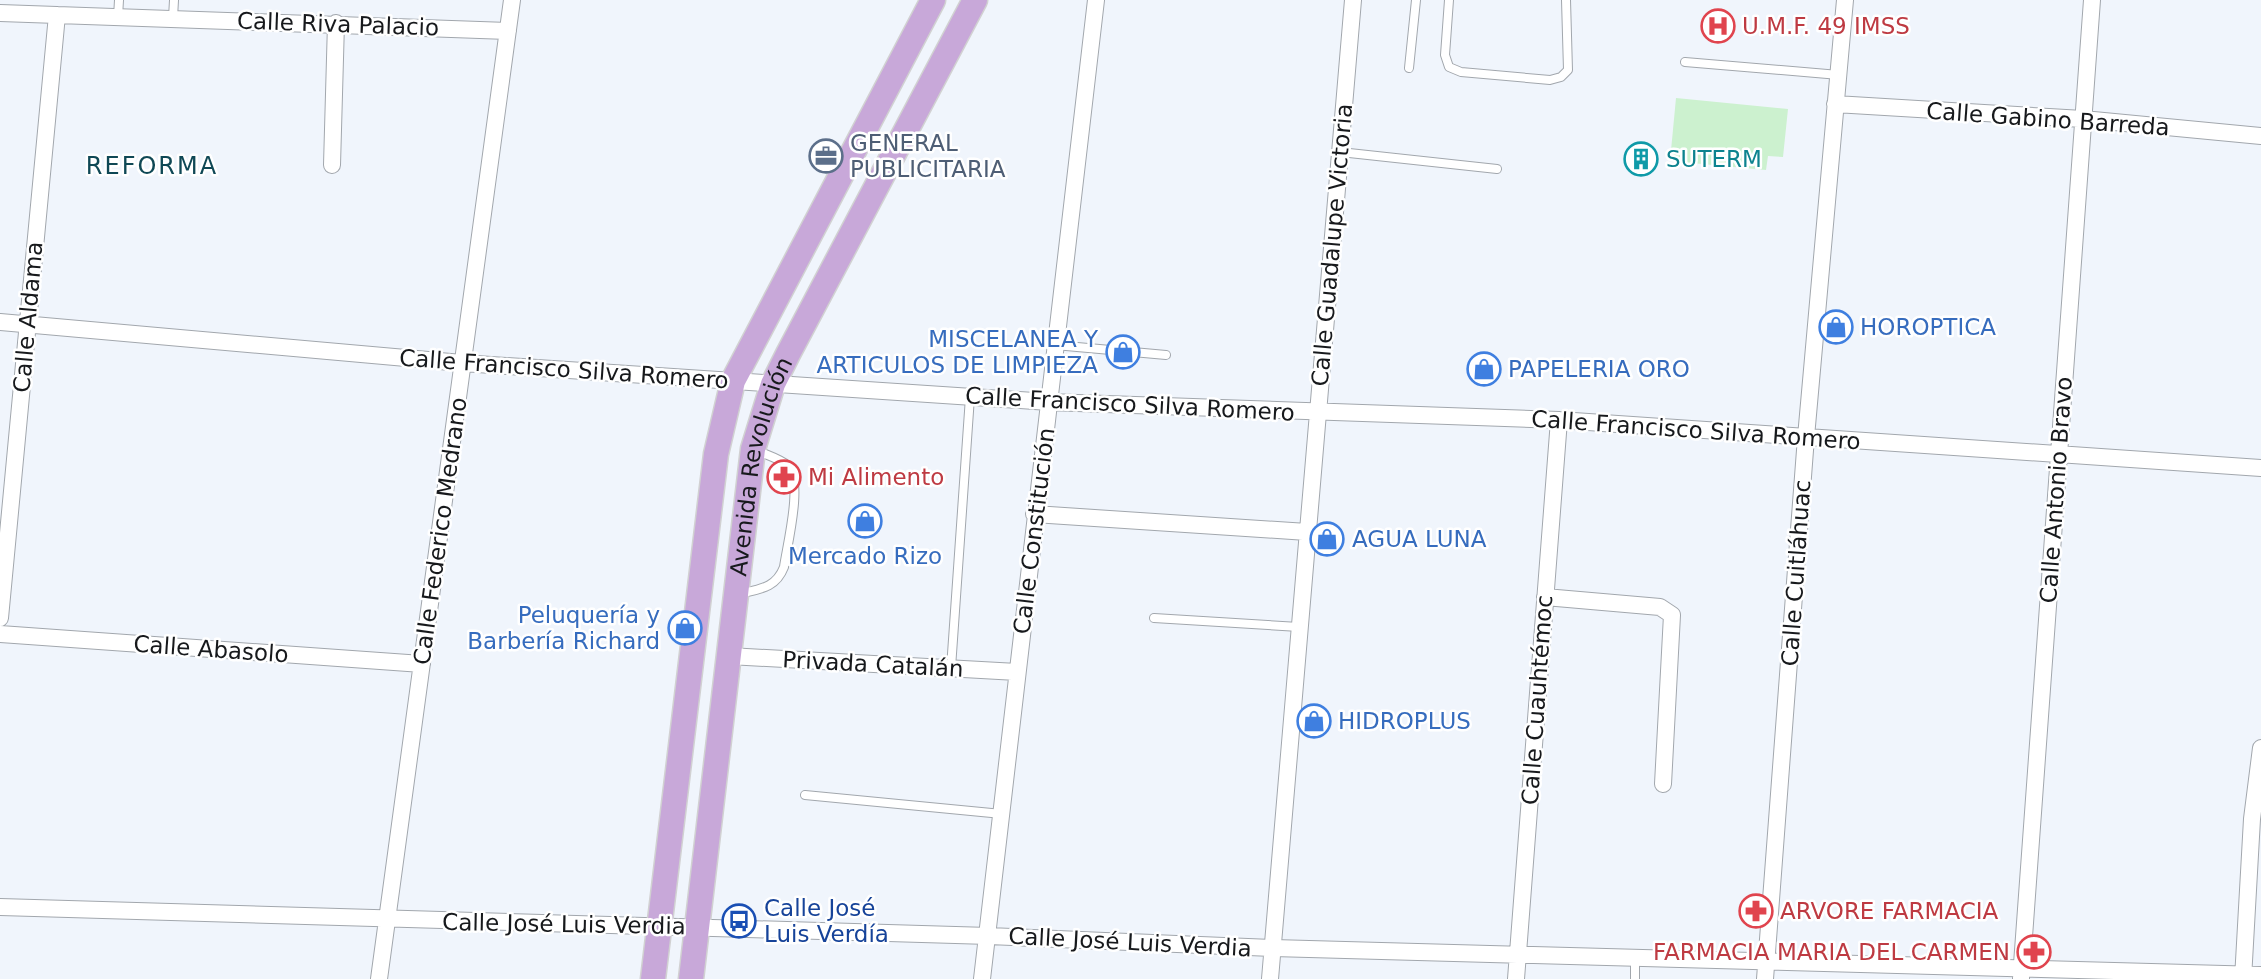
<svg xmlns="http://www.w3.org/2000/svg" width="2261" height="979" font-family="'DejaVu Sans',sans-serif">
<rect width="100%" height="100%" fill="#f0f5fc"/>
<!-- green -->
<path fill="#ccf1cf" d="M1676,98L1788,109L1783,157L1768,156L1766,170L1670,161Z"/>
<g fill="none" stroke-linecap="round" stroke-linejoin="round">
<defs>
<path id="lane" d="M1449,0L1445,55L1449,67L1461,72L1550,80L1561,77L1568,70L1566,0
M118,17L119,0
M173,18L174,0
M1685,62L1839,75
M1409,68L1416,0
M1340,152L1497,169
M1055,345L1166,355
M739,594C760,589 776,588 784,567C787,545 804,480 787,465C780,459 767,455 758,451
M1154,618L1299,627
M951,668L970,397
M805,795L1002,814
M1635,956V979"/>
<path id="street" d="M0,13L508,31
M1835,104L2083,119L2261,136
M332,165L336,23
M0,322L462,363L1049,402L1559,420L2261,468
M1034,514L1307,532
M1545,597L1660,607L1672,615L1663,784
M0,618L57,15
M0,634L422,664
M729,656L1017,672
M0,907L989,936L1273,948L2261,975
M2021,978L2092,0
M379,979L512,0
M982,979L1096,0
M1270,979L1353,0
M1516,979L1559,420
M1765,979L1806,437L1845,0
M2243,979L2252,819L2261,748"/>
<g id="primary">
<path d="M653,979L716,454L733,381L933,0"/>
<path id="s1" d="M691,979L753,449L773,384L788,354L975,0"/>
</g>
</defs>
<!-- lane casing -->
<use href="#lane" stroke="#a2a7ad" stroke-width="10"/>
<!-- street casing -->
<use href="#street" stroke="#a2a7ad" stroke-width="18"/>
<!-- primary casing -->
<use href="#primary" stroke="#d1d1d2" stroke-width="27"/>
<!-- lane -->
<use href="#lane" stroke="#fff" stroke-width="8"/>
<!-- street -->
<use href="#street" stroke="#fff" stroke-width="16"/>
<!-- primary -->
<use href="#primary" stroke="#c8a8d9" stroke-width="24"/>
</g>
<!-- icons -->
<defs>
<symbol id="hospital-ring" viewBox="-11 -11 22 22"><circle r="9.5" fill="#fff" stroke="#e0444e" stroke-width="1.5"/><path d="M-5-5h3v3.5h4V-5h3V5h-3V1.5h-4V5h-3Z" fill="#e0444e"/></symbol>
<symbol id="office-ring" viewBox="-11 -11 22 22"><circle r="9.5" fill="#fff" stroke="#5c6f8a" stroke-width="1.5"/><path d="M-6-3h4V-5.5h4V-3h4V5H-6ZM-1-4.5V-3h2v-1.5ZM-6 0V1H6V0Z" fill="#5c6f8a"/></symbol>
<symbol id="building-ring" viewBox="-11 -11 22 22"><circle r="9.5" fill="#fff" stroke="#0f9aa8" stroke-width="1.5"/><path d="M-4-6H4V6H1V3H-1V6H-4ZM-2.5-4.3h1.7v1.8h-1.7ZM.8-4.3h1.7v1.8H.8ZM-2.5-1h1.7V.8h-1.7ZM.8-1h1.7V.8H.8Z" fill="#0f9aa8"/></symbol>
<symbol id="shop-ring" viewBox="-11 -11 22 22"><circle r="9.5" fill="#fff" stroke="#3f7fe0" stroke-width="1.5"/><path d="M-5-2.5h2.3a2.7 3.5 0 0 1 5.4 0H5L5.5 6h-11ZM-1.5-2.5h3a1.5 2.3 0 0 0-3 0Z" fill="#3f7fe0"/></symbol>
<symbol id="pharmacy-ring" viewBox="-11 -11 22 22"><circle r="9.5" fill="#fff" stroke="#e0444e" stroke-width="1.5"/><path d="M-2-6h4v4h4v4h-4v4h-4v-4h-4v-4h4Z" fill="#e0444e"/></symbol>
<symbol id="bus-ring" viewBox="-11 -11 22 22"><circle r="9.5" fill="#fff" stroke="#1a4fb4" stroke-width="1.5"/><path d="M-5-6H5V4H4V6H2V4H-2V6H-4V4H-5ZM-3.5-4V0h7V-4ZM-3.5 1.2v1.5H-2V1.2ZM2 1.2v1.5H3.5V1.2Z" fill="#1a4fb4"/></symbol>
</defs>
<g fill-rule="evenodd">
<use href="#hospital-ring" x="1699" y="7" width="38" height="38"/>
<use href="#office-ring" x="807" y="137" width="38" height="38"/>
<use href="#building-ring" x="1622" y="140" width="38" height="38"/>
<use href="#shop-ring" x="1817" y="308" width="38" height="38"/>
<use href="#shop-ring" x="1104" y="333" width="38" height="38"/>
<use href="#shop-ring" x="1465" y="350" width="38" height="38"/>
<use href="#pharmacy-ring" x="765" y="458" width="38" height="38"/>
<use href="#shop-ring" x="846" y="502" width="38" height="38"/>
<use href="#shop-ring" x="1308" y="520" width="38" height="38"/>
<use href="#shop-ring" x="666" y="609" width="38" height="38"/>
<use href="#shop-ring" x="1295" y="702" width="38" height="38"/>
<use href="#pharmacy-ring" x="1737" y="892" width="38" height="38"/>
<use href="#bus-ring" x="720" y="902" width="38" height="38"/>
<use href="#pharmacy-ring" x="2015" y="933" width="38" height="38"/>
</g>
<g text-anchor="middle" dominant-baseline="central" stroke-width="5" stroke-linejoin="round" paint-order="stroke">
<!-- street labels -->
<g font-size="23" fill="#17191c" stroke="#fff">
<text transform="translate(338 24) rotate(2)">Calle Riva Palacio</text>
<text transform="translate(2048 119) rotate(4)">Calle Gabino Barreda</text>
<text transform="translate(1332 245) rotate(-85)">Calle Guadalupe Victoria</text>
<text transform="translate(28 317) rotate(-85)">Calle Aldama</text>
<text transform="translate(564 369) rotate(4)">Calle Francisco Silva Romero</text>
<text transform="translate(1130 404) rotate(3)">Calle Francisco Silva Romero</text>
<text transform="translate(1696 430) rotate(4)">Calle Francisco Silva Romero</text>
<text stroke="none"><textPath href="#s1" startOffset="518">Avenida Revolución</textPath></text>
<text transform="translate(2056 490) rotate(-86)">Calle Antonio Bravo</text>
<text transform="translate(440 531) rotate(-82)">Calle Federico Medrano</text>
<text transform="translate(1034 531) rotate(-83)">Calle Constitución</text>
<text transform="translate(1796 573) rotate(-86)">Calle Cuitláhuac</text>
<text transform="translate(211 649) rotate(4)">Calle Abasolo</text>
<text transform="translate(873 664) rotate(3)">Privada Catalán</text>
<text transform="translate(1537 700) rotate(-86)">Calle Cuauhtémoc</text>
<text transform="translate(564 924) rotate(1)">Calle José Luis Verdia</text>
<text transform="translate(1130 942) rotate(3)">Calle José Luis Verdia</text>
</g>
<!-- health labels -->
<g font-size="23" fill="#be3a42" stroke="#fff" text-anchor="start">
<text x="1742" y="26">U.M.F. 49 IMSS</text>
<text x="808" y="477">Mi Alimento</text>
<text x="1780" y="911">ARVORE FARMACIA</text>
<text x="2010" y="952" text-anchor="end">FARMACIA MARIA DEL CARMEN</text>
</g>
<!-- service labels -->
<g font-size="23" fill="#4e5e75" stroke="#fff" text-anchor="start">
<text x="850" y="143">GENERAL<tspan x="850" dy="26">PUBLICITARIA</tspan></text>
</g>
<!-- culture labels -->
<g font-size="23" fill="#0d838f" stroke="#fff" text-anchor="start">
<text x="1666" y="159">SUTERM</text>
</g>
<!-- shop labels -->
<g font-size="23" fill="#366cbe" stroke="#fff" text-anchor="start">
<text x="1860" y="327">HOROPTICA</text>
<text x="1098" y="339" text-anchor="end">MISCELANEA Y<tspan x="1098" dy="26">ARTICULOS DE LIMPIEZA</tspan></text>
<text x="1508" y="369">PAPELERIA ORO</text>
<text x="1352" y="539">AGUA LUNA</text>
<text x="865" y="556" text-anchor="middle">Mercado Rizo</text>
<text x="660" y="615" text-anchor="end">Peluquería y<tspan x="660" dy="26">Barbería Richard</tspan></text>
<text x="1338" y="721">HIDROPLUS</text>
</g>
<!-- transit labels -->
<g font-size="23" fill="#164399" stroke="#fff" text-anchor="start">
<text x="764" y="908">Calle José<tspan x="764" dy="26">Luis Verdía</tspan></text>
</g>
<!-- neighbourhood labels -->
<g font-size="24" letter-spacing="2" fill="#0f4855" stroke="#fff">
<text x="152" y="166">REFORMA</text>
</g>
</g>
</svg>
